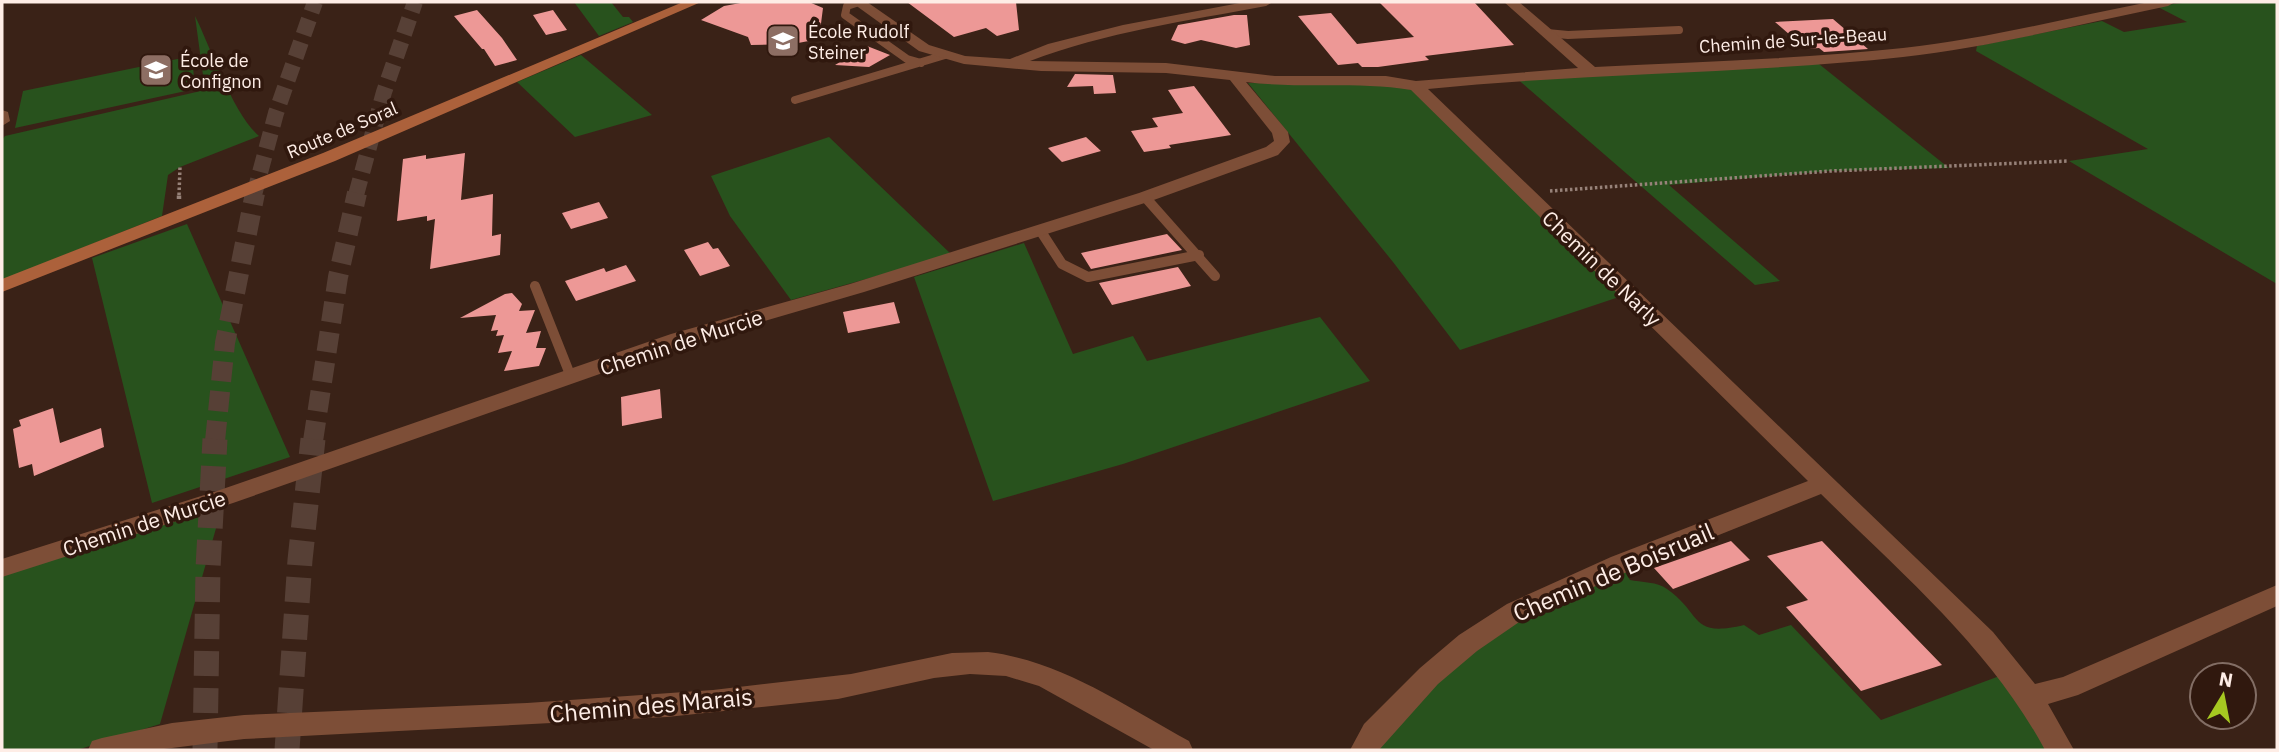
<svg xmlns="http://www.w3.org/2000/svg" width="2279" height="752" font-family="'IBM Plex Sans',sans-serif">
<rect width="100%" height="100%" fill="#3a2217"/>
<!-- green -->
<path fill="#28521d" d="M574,2H611L623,17H629L633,22L599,36Z
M2191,2H2277V284L2069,161L2148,149L1976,51L1977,46L2102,21L2124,32L2187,22L2156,6Z
M195,16C211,48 233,114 259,136L180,167L168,175L162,216L2,280V140L5,136L205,90Z
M581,55L652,115L575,137L517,82Z
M192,56L195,89L15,128L23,91Z
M1814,60L1949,168L1829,171L1669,185L1780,281L1755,285L1514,76Z
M1248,83L1385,85H1398L1414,91L1622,296L1460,350L1393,262Z
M829,137L952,255L791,300L730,216L711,176Z
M187,224L290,457L152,503L92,258Z
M1024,243L1073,354L1133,336L1147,361L1320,317L1370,381L1123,464L993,501L914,277Z
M225,497L160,724L77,750H2V568Z
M1620,564L1630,580C1640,582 1659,582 1667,589C1703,614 1689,638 1744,625L1759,635L1791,625L1881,720L2013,671L2031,697L2060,750H1364L1374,733L1468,643Z"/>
<!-- building -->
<path fill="#ed9896" d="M746,2H809L823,8L819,39L793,44L751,45L748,37L701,20L724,6Z
M907,2H1016L1019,30L997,36L986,28L954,37Z
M1379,2H1474L1514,45L1425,56L1429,60L1378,67H1362L1358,63L1338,65L1298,16L1331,13L1357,44L1414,37Z
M477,10L502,38L517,60L495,66L484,49H482L454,16Z
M553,10L567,30L546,35L533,15Z
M1234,15H1247L1250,45L1236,48L1201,40L1185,44L1171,40L1178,25Z
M1833,19L1868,49L1824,52L1819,48L1806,49L1775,22Z
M867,46L890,55L869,67L835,65Z
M1075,74L1113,75L1116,93L1094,94L1093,86L1067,87Z
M1194,86L1231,135L1169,145L1171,148L1144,152L1131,131L1158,127L1152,118L1183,113L1168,90Z
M1086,137L1101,151L1062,162L1048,148Z
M465,153L461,200L493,194L492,236L501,234L500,255L430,269L435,219L427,221V216L397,221L403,159L426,155V159Z
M599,202L608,218L571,229L562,213Z
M1167,234L1182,250L1091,269L1081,253Z
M708,242L713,249L718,248L730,266L700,276L684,250Z
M626,265L636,281L576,301L565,281L604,268L606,272Z
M1178,267L1191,286L1112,305L1099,283Z
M512,293L522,304L519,311L535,310L526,333L541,331L536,348H546L539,366L504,371L512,351L498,353L504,335L496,336L498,330L491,331L496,315L460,318L505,294Z
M894,302L900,323L848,333L843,312Z
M660,389L662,418L622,426L621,397Z
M53,408L60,443L101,428L104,447L34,476L32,464L19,468L13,429L21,426L19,420Z
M1731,541L1750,560L1673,589L1654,568Z
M1822,541L1942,665L1861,691L1786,607L1808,600L1767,556Z"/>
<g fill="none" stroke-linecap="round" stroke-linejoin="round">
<!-- highway-tunnel-far2 -->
<path stroke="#574036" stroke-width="16" stroke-dasharray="16 8" stroke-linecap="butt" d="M254,195L276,113L315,2
M356,195L384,92L415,2"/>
<!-- highway-tunnel-far1 -->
<path stroke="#574036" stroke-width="20" stroke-dasharray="20 10" stroke-linecap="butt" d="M215,441L225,343L255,193
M313,441L338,277L357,193"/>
<!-- highway-tunnel -->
<path stroke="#574036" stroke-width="25" stroke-dasharray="25 12" stroke-linecap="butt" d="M205,750L208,568L215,439
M287,750L300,560L313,439"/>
<!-- path-far1 -->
<path stroke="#978279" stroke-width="3.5" stroke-dasharray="2.5 2.5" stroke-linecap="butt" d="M1550,191L1831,171L2069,161
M179,195L180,167"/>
<!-- path -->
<path stroke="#978279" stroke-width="4.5" stroke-dasharray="3.5 3.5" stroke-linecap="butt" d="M179,199V193"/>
<!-- lane-far1 -->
<path stroke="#7d4e37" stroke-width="8" d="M859,2L847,6L845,15L907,59L921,63
M1547,33L1568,35L1679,30
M795,100L945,55"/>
<!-- lane -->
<path stroke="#7d4e37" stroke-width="10" d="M1145,197L1215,276
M1040,230L1062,264L1088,277L1199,255
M535,286L571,377"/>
<!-- street -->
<path fill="#7d4e37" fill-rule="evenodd" d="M851,2H867L929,45L965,56L1010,59L1048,44L1123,25L1245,2H1273L1266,6C1187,21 1106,32 1030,61L1166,63L1275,76H1386L1416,81L1578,68L1504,2H1519L1595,67C1697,62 1801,59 1903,48C1986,39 2067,18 2149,2H2175L2168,6C2080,24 1992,47 1903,57C1745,74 1586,73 1428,89L1993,632L2035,684L2063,677L2277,585V606L2078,695L2048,704L2074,750H2045C1990,648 1903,575 1821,494L1629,571L1525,618L1477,651L1438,684L1379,750H1350L1364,724L1420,668L1459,635L1507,604L1611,557L1808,481L1411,90C1357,81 1301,89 1246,82L1288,132L1290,142L1278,155L1151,201L864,292L685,344L233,503L2,577V559L217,491L671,334L850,284L1139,193L1266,147L1274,141L1272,133L1230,80L1166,73L1041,71L964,64L919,51Z
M2,110L8,112L10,121L2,126Z
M988,652C1062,661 1125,706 1189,741L1193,750H1154L1039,686L1006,676L970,674L934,678L838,699L667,717L244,739L156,750H88L92,741L102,738L172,723L244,715L527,703L713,690L851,674L952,653Z"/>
<!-- secondary -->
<path fill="#ac613b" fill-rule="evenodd" d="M683,2H701L335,161L2,292V279L323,153Z"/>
</g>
<!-- icons -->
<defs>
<symbol id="school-square" viewBox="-11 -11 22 22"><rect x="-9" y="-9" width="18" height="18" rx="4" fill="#8d6e63" stroke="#30180e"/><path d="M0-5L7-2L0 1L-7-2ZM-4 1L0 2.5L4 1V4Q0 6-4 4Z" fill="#fff"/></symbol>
</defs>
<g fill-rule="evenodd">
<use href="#school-square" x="764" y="22" width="38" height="38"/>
<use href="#school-square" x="137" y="51" width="38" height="38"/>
</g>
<g text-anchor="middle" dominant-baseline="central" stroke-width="7" stroke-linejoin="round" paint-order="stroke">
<!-- far-poi labels -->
<g font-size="18" fill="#feede6" stroke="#30180e" text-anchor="start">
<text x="808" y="31">École Rudolf<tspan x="808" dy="21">Steiner</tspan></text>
<text x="180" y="60">École de<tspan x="180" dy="21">Confignon</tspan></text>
</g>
<!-- far-street labels -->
<g font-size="18" fill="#feede6" stroke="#30180e">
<text transform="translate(1793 40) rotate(-4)">Chemin de Sur-le-Beau</text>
<text transform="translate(342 130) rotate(-23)">Route de Soral</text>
</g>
<!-- street labels -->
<g font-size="21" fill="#feede6" stroke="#30180e">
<text transform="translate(1602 268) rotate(44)">Chemin de Narly</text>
<text transform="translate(681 342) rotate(-18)">Chemin de Murcie</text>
<text transform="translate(144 523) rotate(-18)">Chemin de Murcie</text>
</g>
<!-- near-street labels -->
<g font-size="24" fill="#feede6" stroke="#30180e">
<text transform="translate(1613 572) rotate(-23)">Chemin de Boisruail</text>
<text transform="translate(651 705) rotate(-5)">Chemin des Marais</text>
</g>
</g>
<!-- border -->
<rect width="2279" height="752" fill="none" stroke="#feede6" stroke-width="7"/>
<!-- north arrow -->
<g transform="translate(2223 696) rotate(10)"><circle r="33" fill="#30180e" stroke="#826d64" stroke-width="2"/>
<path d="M0-5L12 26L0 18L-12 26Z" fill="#a6c821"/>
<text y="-10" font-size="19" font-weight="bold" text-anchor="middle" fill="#feede6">N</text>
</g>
</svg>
